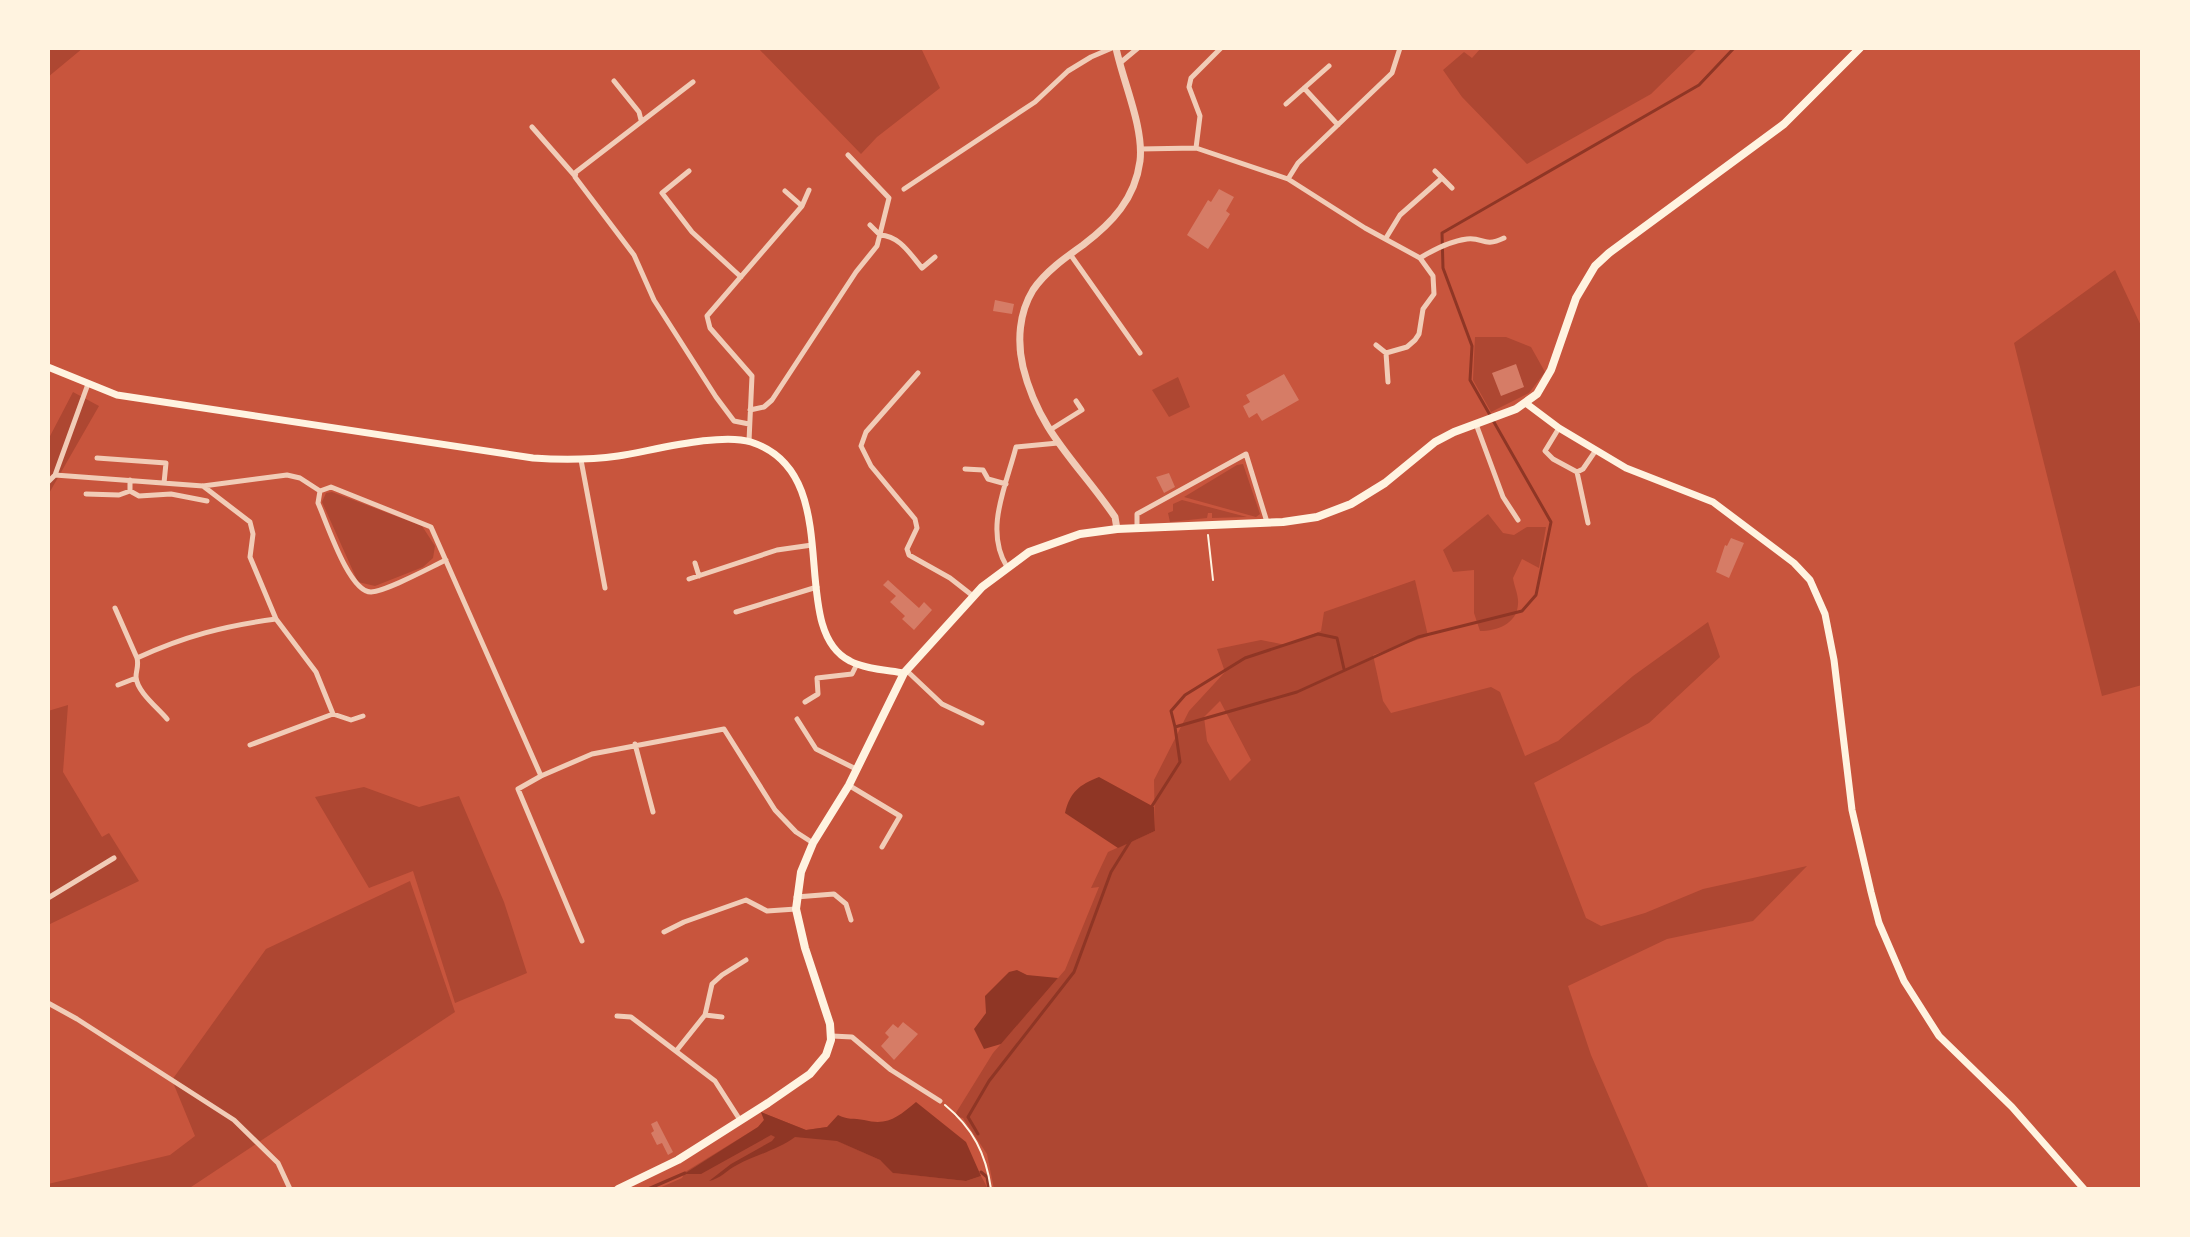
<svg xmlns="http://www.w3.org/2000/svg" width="2190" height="1237" font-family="Manrope,sans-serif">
<rect width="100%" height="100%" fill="#c8553d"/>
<!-- green -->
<path fill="#ae4732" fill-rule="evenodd" d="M48,48H83L48,77Z
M758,48H921L940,88L877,137L861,154Z
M1481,48H1698L1651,94L1527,164L1462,97L1443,70L1464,52L1472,58Z
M2115,270L2142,328V685L2102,696L2014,343Z
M1475,337H1506L1531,347L1545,372L1529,393L1491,412L1473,380Z
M1178,377L1190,407L1169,417L1152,390Z
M73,392L99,406L48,495V440Z
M1243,464L1260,514L1256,517L1184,497L1237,465Z
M332,492L422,526L435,546L433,558L423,567L375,586L358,582L322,502L326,493Z
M1182,500L1247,517L1212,518V513H1208L1207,518L1170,522L1168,513L1173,511V504Z
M1488,514L1503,533L1514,535L1527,527H1546L1539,568L1522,559L1513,578C1514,586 1519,596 1518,604C1517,624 1497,631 1480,631L1474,613V570L1453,572L1443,550Z
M1415,580L1428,636L1373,655L1383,701L1391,713L1491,687L1500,692L1525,756L1558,741L1633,676L1708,622L1720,657L1649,723L1534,783L1586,918L1601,926L1645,913L1703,889L1807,866L1753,921L1667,939L1568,986L1591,1055L1649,1189H994L987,1154L963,1118L954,1116L993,1053L1065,970L1099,887L1091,888L1108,852L1155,831L1154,780L1189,711L1225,672L1217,649L1261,640L1286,645L1321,631L1324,612ZM1220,701L1251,760L1230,781L1207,741L1204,717Z
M68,705L63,772L102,837L109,833L139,881L48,925V711Z
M364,787L419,807L459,796L504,902L527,973L455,1003L413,871L369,888L315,797Z
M410,881L455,1012L188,1189H48V1184L170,1155L195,1136L172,1080L266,949Z
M761,1112L806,1130L827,1127L840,1142L880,1160L894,1173L966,1181L981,1176L988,1189H657L682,1178L685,1172L758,1127L764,1120Z"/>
<!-- water -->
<path fill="#8f3625" d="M1099,777L1154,807L1155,831L1118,848L1065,813C1070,792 1079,785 1099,777Z
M1017,970L1027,975L1058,978L1001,1044L984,1049L974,1029L986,1013L985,996L1009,972Z
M916,1102L966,1142L981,1176L966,1181L893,1173L880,1160L837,1141L795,1137C777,1150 756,1155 737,1165C727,1170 720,1179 709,1181L731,1164L772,1141L775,1137L771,1135L701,1174H684L758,1127L764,1120L761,1112L806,1130L827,1127L838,1115C847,1120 854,1118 864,1120C888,1126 898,1117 916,1102Z"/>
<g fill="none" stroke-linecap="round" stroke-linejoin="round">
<!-- stream -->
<path stroke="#8f3625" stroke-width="3" d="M1175,727L1171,711L1185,695L1245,658L1318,634L1337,638L1344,669
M1152,806L1180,762L1175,727L1297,692L1418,637L1522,611L1536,595L1551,522L1470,380L1472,346L1443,268L1442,233L1699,85L1734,48
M978,1134L968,1117L989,1081L1074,972L1111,872L1131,840
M981,1172L987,1177L989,1189
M648,1189L685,1173"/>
</g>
<!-- building -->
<path fill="#d67c66" d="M1219,189L1234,197L1226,211L1230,214L1208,249L1187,235L1208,200L1211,202Z
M995,300L1014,304L1012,314L993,311Z
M1516,364L1524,387L1501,396L1492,373Z
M1284,374L1299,400L1262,421L1257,413L1249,418L1243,406L1250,402L1246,395Z
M1169,473L1175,487L1164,493L1156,477Z
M1731,538L1744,543L1729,578L1716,572L1725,545L1727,546Z
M888,580L919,608L924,602L932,610L914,630L902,619L905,616L890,602L896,596L883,585Z
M903,1022L918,1034L894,1060L881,1046L889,1037L885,1033L893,1024L898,1028Z
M657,1121L673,1152L668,1155L662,1143L657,1145L651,1133L654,1131L651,1124Z"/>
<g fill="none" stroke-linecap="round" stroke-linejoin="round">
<!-- path -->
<path stroke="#fff3e0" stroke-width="2" d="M1208,535L1213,580
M945,1105C973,1128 986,1154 991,1189"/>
<!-- minor -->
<path stroke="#f1ccb7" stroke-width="5" d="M1120,63L1138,48
M614,81L639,112L641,120
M693,82L576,172L575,177L634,255L654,300L716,397L734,421L749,424
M1304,88L1338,125
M1286,104L1329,66
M532,127L575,176
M1196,148L1200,116L1189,87L1191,78L1221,48
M1140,149L1196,148L1288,179L1365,228L1420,258L1433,276L1434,294L1423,309L1419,334L1415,340L1407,347L1386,353
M689,171L662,193L692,232L741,277
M1435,171L1452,188
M1288,179L1298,163L1392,73L1400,48
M904,189L1035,102L1068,71L1091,57L1112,48
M785,191L802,206
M870,225L880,235C900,236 910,254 922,268L935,257
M1386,238L1400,215L1442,178
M1070,254L1140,353
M1420,258C1433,250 1451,241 1467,239C1484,237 1483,248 1504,238
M1376,345L1386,353L1388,382
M918,373L866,432L861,446L871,466L915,519L917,528L907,549L909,555L950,578L973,596
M750,410L764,407L772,400L856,272L877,246L889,198L848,155
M1476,424L1503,497L1518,520
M1559,428L1545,451L1553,459L1577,472L1583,469L1596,450
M1050,430L1082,410L1076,401
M749,441L752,376L710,328L707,316L802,206L809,190
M97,458L166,463L164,483
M581,460L605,588
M965,469L983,470L988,479L1006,484
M1577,472L1588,523
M55,475L203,486L287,475L300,478L320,491
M130,480V491L139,496L171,494L207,501
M48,482L55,475L88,384
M203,486L250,522L253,534L250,557L276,619L316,672L333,714L351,720L363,716
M320,491L331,487L431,527L541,776
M320,491L318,503C327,523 349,592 371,592C387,591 429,568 446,560
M86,494L119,495L130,491
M1137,527V514L1246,454L1267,522
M695,563L699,576
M1007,567C984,530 1006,486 1016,447L1058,443
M689,579L777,550L812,545
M115,608L137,658
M736,612L817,587
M906,670L942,704L982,723
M118,685L136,678
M805,702L818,694L817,678L852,674L857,664
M167,719C158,708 137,692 136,677C136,670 139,666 137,658C185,636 224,626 276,619
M797,719L816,749L856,769
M635,744L653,812
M250,745L333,714
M850,786L900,816L882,847
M796,897L834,894L846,904L851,920
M48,898L114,858
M664,932L684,922L746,900L767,911L796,909
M582,941L518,789L541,776L592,754L724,729L775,810L796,832L813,843
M48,1003L77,1019L234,1120L278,1163L290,1189
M705,1015L722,1017
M617,1016L631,1017L715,1081L740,1120
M832,1036L852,1037L891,1070L940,1101
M677,1050L705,1015L712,984L722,975L746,960"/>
<!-- tertiary -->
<path stroke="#f1ccb7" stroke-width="7" d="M1116,48C1123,82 1144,127 1140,161C1135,199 1112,223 1083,245C1066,257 1045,272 1033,290C1019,313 1017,341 1023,367C1039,433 1079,464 1115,517L1117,529"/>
<!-- secondary -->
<path stroke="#fff3e0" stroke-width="7" d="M48,367L117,395L533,458C562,460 589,460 618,456C651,451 720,432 751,442C850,474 784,628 850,661C865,669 887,670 904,673
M1527,404L1559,428L1626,468L1713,502L1794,563L1810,580L1825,614L1834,660L1852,810L1871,892L1879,923L1904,981L1939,1036L2012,1107L2084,1189"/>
<!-- primary -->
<path stroke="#fff3e0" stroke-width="8" d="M618,1189L678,1160L768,1103L810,1074L826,1055L831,1040L830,1024L805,948L796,909L801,872L813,843L849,785L904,673L982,587L1029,552L1080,534L1117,529L1283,522L1317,517L1351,504L1385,483L1435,442L1454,432L1516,409L1537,394L1551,370L1576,298L1595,266L1609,253L1784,124L1860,48"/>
</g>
<!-- border -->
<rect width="2190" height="1237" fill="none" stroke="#fff3e0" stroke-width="100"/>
</svg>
